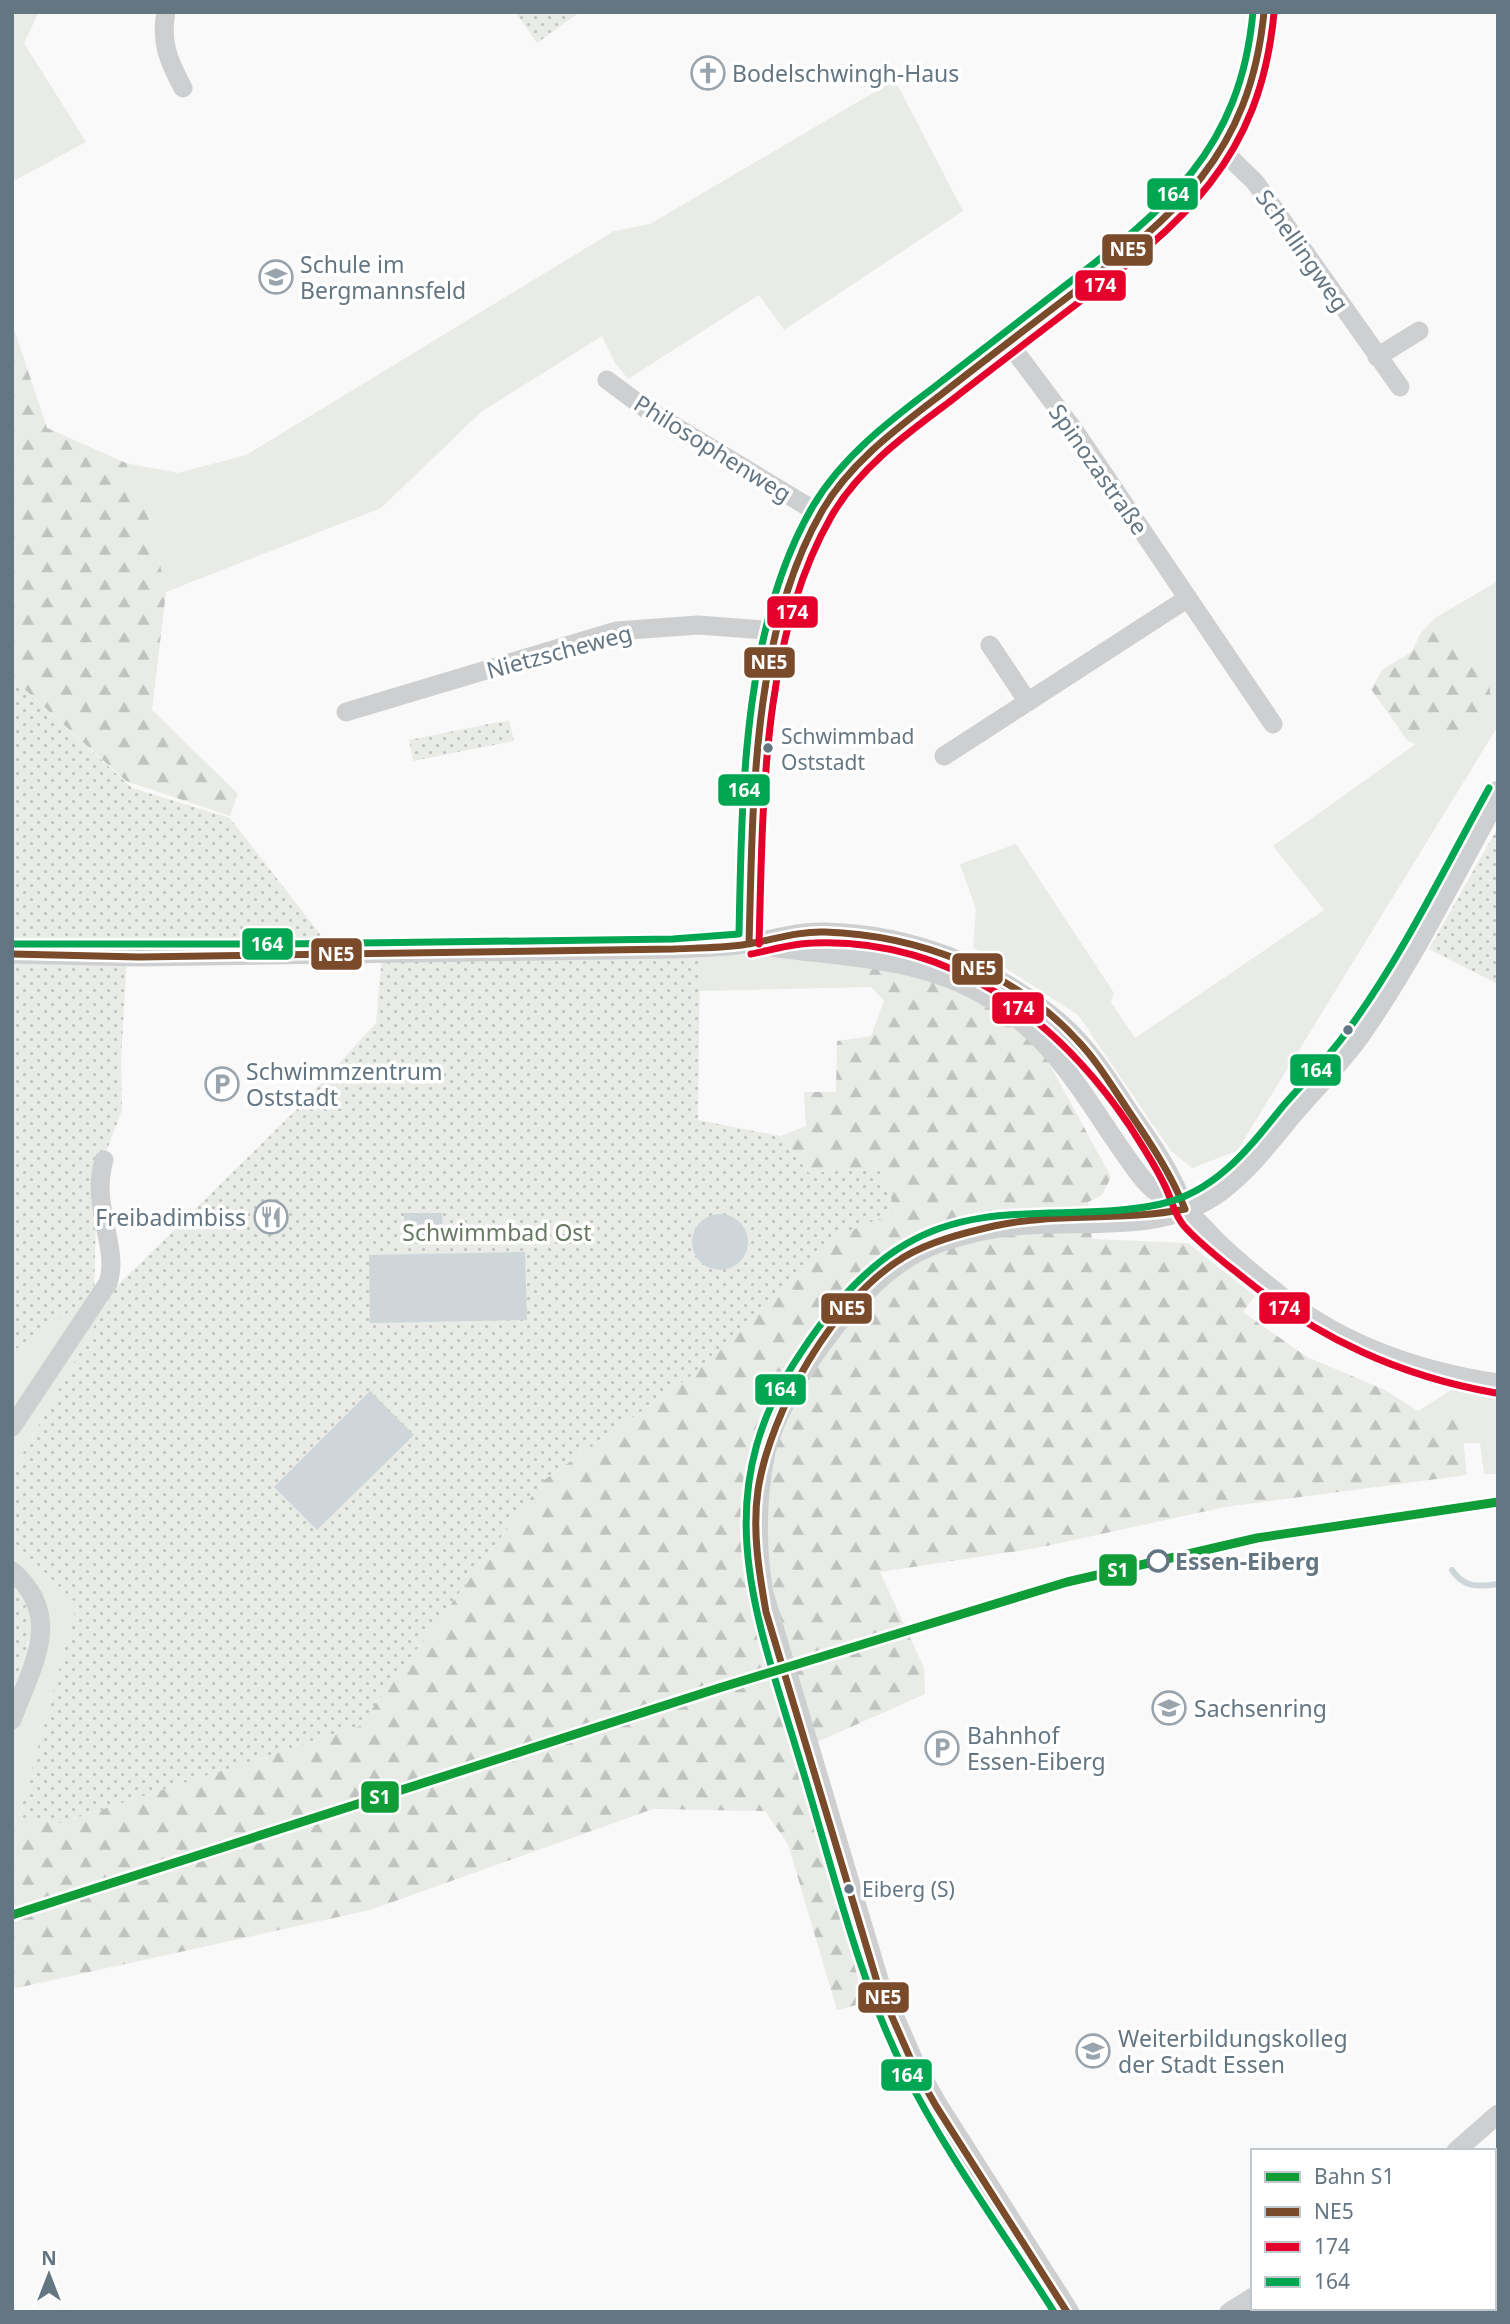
<svg xmlns="http://www.w3.org/2000/svg" width="1510" height="2324" font-family="'Noto Sans',sans-serif">
<defs>
<pattern id="forest-firs" width="22" height="20" patternUnits="userSpaceOnUse" patternTransform="scale(1.75)"><rect width="22" height="20" fill="#e8ebe6"/><path d="M5 1l3.5 6h-7zM16 11l3.5 6h-7z" fill="#c0c3c0"/></pattern>
<pattern id="park-dots" width="8" height="8" patternUnits="userSpaceOnUse" patternTransform="scale(1.75)"><rect width="8" height="8" fill="#e8ebe6"/><path d="M2 2h.1M6 6h.1" fill="none" stroke="#c0c3c0" stroke-width="1.8" stroke-linecap="round"/></pattern>
</defs>
<rect width="100%" height="100%" fill="#f9f9f9"/>
<!-- grass -->
<path fill="#e8ebe6" d="M12,12H39L24,43L86,142L12,182Z
M895,80L963,211L784,330L759,295L628,379L615,363L602,336L481,412L381,508L166,592L152,527L126,463L178,473L246,455L614,231L650,224Z
M1498,581V726L1237,1151L1192,1168L1171,1151L1078,1015L973,947L976,909L960,864L1016,844L1114,993L1111,1002L1135,1038L1324,910L1273,846L1431,733L1458,739L1486,660L1435,618Z
M700,948L864,957L871,987L699,991Z
M122,1284L116,1287L12,1473V1352L93,1293Z
M1469,1379L1498,1383V1474H1484L1480,1443H1463L1460,1419L1418,1411Z
M12,1540L77,1604L19,1817L12,1825V1690L29,1643L12,1579Z"/>
<!-- forest -->
<path fill="url(#forest-firs)" d="M12,323L47,428L126,463L152,527L166,592L152,710L238,794L230,816L126,781L12,678Z
M1435,618L1486,660L1492,707L1458,739L1431,733L1415,744L1407,740L1371,689L1383,669L1412,652L1420,634Z
M864,957L938,975L1031,1030L1111,1177L1102,1195L1088,1202L1092,1239L1188,1243L1255,1296L1243,1312L1307,1357L1385,1390L1418,1411L1461,1419L1467,1475L1225,1507L1037,1548L880,1572L924,1668L925,1694L797,1751L817,1815L864,2003L837,2010L788,1844L765,1811L653,1809L370,1910L12,1989V1825L19,1817L60,1823L359,1726L544,1480L688,1378L844,1233L896,1212L880,1168L809,1173L780,1136L806,1126L804,1092H836L837,1041L871,1036L884,1001L871,987Z"/>
<!-- park -->
<path fill="url(#park-dots)" d="M515,12H580L537,43Z
M12,678L132,788L230,818L323,938L127,956L121,1061L122,1110L97,1176L94,1294L12,1352V955H63L62,944L12,943Z
M509,720L514,741L413,761L409,740Z
M1498,827V984L1429,949Z
M700,948L698,1120L780,1136L809,1173L880,1168L896,1212L844,1233L688,1378L544,1480L359,1726L60,1823L19,1817L77,1604L12,1540V1473L116,1287L300,1106L376,1023L382,955Z
M12,1579C43,1619 27,1648 12,1690Z"/>
<!-- water -->
<path fill="#ced6d9" d="M404,1213H442L443,1239H405Z
M692 1242a28 28 0 1 1 56 0a28 28 0 1 1-56 0Z
M525,1252L527,1320L370,1323L369,1255Z
M370,1391L414,1435L317,1530L274,1487Z"/>
<g fill="none" stroke-linecap="round" stroke-linejoin="round">
<!-- stream -->
<path stroke="#ced6d9" stroke-width="6" d="M1452,1570C1464,1588 1478,1587 1498,1584"/>
<!-- minor -->
<path stroke="#cecfd0" stroke-width="19" d="M166,12C160,42 169,62 183,88
M1222,150L1255,182L1400,387
M1008,342L1076,433L1273,724
M1377,357L1419,331
M607,380L646,409L820,514
M990,645L1028,702
M346,712L616,631L698,625L776,631
M944,756L1188,598
M749,944C752,819 756,618 822,511C852,462 898,427 943,393C985,360 1027,328 1069,296C1126,253 1191,207 1227,142C1248,103 1261,56 1264,12
M764,946C837,957 913,956 980,993C1059,1038 1085,1101 1136,1170C1155,1196 1161,1193 1184,1209C1198,1219 1210,1235 1222,1246C1239,1262 1257,1277 1275,1291C1338,1343 1418,1371 1498,1383
M12,954L139,957L673,949C699,947 726,948 752,943C776,939 800,931 825,932C910,934 994,966 1058,1021C1088,1046 1109,1081 1130,1113C1152,1144 1172,1173 1185,1209
M12,1427L108,1283C120,1248 90,1206 104,1160
M12,1571C65,1617 32,1665 12,1720
M1456,2151L1498,2114
M1385,2308L1387,2312
M1229,2312L1253,2297
M1496,2312L1498,2311"/>
<!-- tertiary -->
<path stroke="#cecfd0" stroke-width="24" d="M1067,2312L936,2106L915,2069L878,1985L761,1592C754,1547 754,1499 763,1454C777,1389 853,1287 910,1254C936,1239 973,1229 1002,1225C1074,1214 1156,1236 1219,1190C1248,1168 1270,1139 1293,1111C1316,1084 1343,1058 1363,1028C1414,954 1454,871 1498,793"/>
<defs>
<path id="bus-1" d="M749,944C753,806 751,634 822,511C850,462 899,427 943,393C985,360 1027,328 1069,296C1176,215 1250,155 1264,12
M12,954L139,957L673,949C696,948 719,948 742,945C770,941 797,931 825,932C917,935 1014,971 1077,1040C1098,1062 1113,1088 1130,1113C1151,1144 1171,1174 1185,1209
M1067,2312L936,2106L915,2069L878,1985L766,1612C759,1572 752,1531 758,1490C770,1411 834,1299 904,1257C931,1241 964,1233 994,1226C1057,1212 1122,1222 1185,1209"/>
<path id="bus-2" d="M759,944C763,807 761,639 831,517C858,469 905,435 948,403C990,370 1032,338 1074,306C1184,222 1260,160 1274,13
M751,954C772,950 793,943 814,943C949,938 1056,1017 1129,1125C1141,1144 1154,1163 1164,1184C1172,1199 1173,1213 1184,1226C1201,1245 1221,1260 1240,1275C1317,1338 1399,1376 1496,1393"/>
<path id="bus-3" d="M12,944H285L673,939L739,934C742,797 742,627 813,506C842,457 889,421 933,388C976,355 1019,321 1062,288C1166,209 1240,151 1253,12
M1054,2312C1006,2236 946,2154 906,2074C858,1979 834,1873 803,1771C758,1619 702,1497 802,1351C829,1310 863,1269 906,1244C985,1197 1076,1223 1161,1204C1216,1192 1249,1148 1283,1106C1305,1081 1329,1057 1348,1030C1403,955 1444,869 1489,788"/>
</defs>
<!-- bus-1 casing -->
<use href="#bus-1" stroke="#fff" stroke-width="12"/>
<!-- bus-2 casing -->
<use href="#bus-2" stroke="#fff" stroke-width="12"/>
<!-- bus-3 casing -->
<use href="#bus-3" stroke="#fff" stroke-width="12"/>
<!-- bus-1 -->
<use href="#bus-1" stroke="#7a4b2a" stroke-width="7"/>
<!-- bus-2 -->
<use href="#bus-2" stroke="#e4002b" stroke-width="7"/>
<!-- bus-3 -->
<use href="#bus-3" stroke="#00a651" stroke-width="7"/>
<defs>
<path id="rail-1" d="M12,1915L719,1688L1067,1582L1257,1538L1498,1502"/>
</defs>
<!-- rail-1 casing -->
<use href="#rail-1" stroke="#fff" stroke-width="14"/>
<!-- rail-1 -->
<use href="#rail-1" stroke="#109c37" stroke-width="9"/>
</g>
<!-- icons -->
<defs>
<symbol id="church-ring" viewBox="-11 -11 22 22"><circle r="9.5" fill="#fff" stroke="#99a4ac" stroke-width="1.5"/><path d="M-1.2-6h2.4v3.5h3.3v2.4h-3.3V6h-2.4V-.1h-3.3v-2.4h3.3Z" fill="#99a4ac"/></symbol>
<symbol id="school-ring" viewBox="-11 -11 22 22"><circle r="9.5" fill="#fff" stroke="#99a4ac" stroke-width="1.5"/><path d="M0-5L7-2L0 1L-7-2ZM-4 1L0 2.5L4 1V4Q0 6-4 4Z" fill="#99a4ac"/></symbol>
<symbol id="parking-ring" viewBox="-11 -11 22 22"><circle r="9.5" fill="#fff" stroke="#99a4ac" stroke-width="1.5"/><path d="M-3.5-5.5H1a3.5 3.5 0 0 1 0 7H-1V5.5H-3.5ZM-1-3.4V-.6H.8a1.4 1.4 0 0 0 0-2.8Z" fill="#99a4ac"/></symbol>
<symbol id="restaurant-ring" viewBox="-11 -11 22 22"><circle r="9.5" fill="#fff" stroke="#99a4ac" stroke-width="1.5"/><path d="M-5-6h1v4h1v-4h1v4h1v-4h1v5L-1.5 .5V6h-2V.5L-5-1ZM5-6V6H3V1.5H1.5Q1.5-4 5-6Z" fill="#99a4ac"/></symbol>
</defs>
<g fill-rule="evenodd">
<use href="#church-ring" x="689" y="54" width="38" height="38"/>
<use href="#school-ring" x="257" y="258" width="38" height="38"/>
<use href="#parking-ring" x="203" y="1065" width="38" height="38"/>
<use href="#restaurant-ring" x="252" y="1198" width="38" height="38"/>
<use href="#school-ring" x="1150" y="1689" width="38" height="38"/>
<use href="#parking-ring" x="923" y="1729" width="38" height="38"/>
<use href="#school-ring" x="1074" y="2032" width="38" height="38"/>
</g>
<!-- markers -->
<g fill="#657683" stroke="#fff" stroke-width="2.5">
<circle cx="768" cy="748" r="6"/>
<circle cx="1348" cy="1030" r="6"/>
<circle cx="849" cy="1889" r="6"/>
</g>
<circle fill="#fff" stroke="#657683" stroke-width="3.5" cx="1158" cy="1561" r="10"/>
<g text-anchor="middle" dominant-baseline="central" stroke-width="7" stroke-linejoin="round" paint-order="stroke">
<!-- bus labels -->
<g font-size="21" fill="#657683" stroke="#fff" text-anchor="start">
<text x="781" y="736">Schwimmbad<tspan x="781" dy="26">Oststadt</tspan></text>
<text x="862" y="1889">Eiberg (S)</text>
</g>
<!-- poi labels -->
<g font-size="23" fill="#657683" stroke="#fff" text-anchor="start">
<text x="732" y="73">Bodelschwingh-Haus</text>
<text x="300" y="264">Schule im<tspan x="300" dy="26">Bergmannsfeld</tspan></text>
<text x="246" y="1071">Schwimmzentrum<tspan x="246" dy="26">Oststadt</tspan></text>
<text x="246" y="1217" text-anchor="end">Freibadimbiss</text>
<text x="1194" y="1708">Sachsenring</text>
<text x="967" y="1735">Bahnhof<tspan x="967" dy="26">Essen-Eiberg</tspan></text>
<text x="1118" y="2038">Weiterbildungskolleg<tspan x="1118" dy="26">der Stadt Essen</tspan></text>
</g>
<!-- street labels -->
<g font-size="23" fill="#657683" stroke="#fff">
<text transform="translate(1303 250) rotate(55)">Schellingweg</text>
<text transform="translate(713 448) rotate(32)">Philosophenweg</text>
<text transform="translate(1099 469) rotate(55)">Spinozastraße</text>
<text transform="translate(559 651) rotate(-15)">Nietzscheweg</text>
</g>
<!-- park labels -->
<g font-size="23" fill="#687a64" stroke="#fff">
<text x="497" y="1232">Schwimmbad Ost</text>
</g>
<!-- stop labels -->
<g font-size="23" font-weight="bold" fill="#657683" stroke="#fff" text-anchor="start">
<text x="1175" y="1561">Essen-Eiberg</text>
</g>
</g>
<g stroke="#fff" stroke-width="2.5">
<rect x="1146" y="177" width="53" height="34" rx="7" fill="#00a651"/>
<rect x="1101" y="233" width="53" height="34" rx="7" fill="#7a4b2a"/>
<rect x="1074" y="269" width="53" height="33" rx="7" fill="#e4002b"/>
<rect x="766" y="595" width="53" height="34" rx="7" fill="#e4002b"/>
<rect x="743" y="646" width="53" height="33" rx="7" fill="#7a4b2a"/>
<rect x="717" y="773" width="54" height="34" rx="7" fill="#00a651"/>
<rect x="241" y="927" width="53" height="34" rx="7" fill="#00a651"/>
<rect x="310" y="937" width="53" height="34" rx="7" fill="#7a4b2a"/>
<rect x="951" y="952" width="53" height="34" rx="7" fill="#7a4b2a"/>
<rect x="991" y="991" width="54" height="34" rx="7" fill="#e4002b"/>
<rect x="1289" y="1053" width="53" height="34" rx="7" fill="#00a651"/>
<rect x="1258" y="1291" width="53" height="34" rx="7" fill="#e4002b"/>
<rect x="820" y="1292" width="53" height="33" rx="7" fill="#7a4b2a"/>
<rect x="754" y="1373" width="53" height="33" rx="7" fill="#00a651"/>
<rect x="1098" y="1553" width="40" height="34" rx="7" fill="#109c37"/>
<rect x="360" y="1780" width="40" height="34" rx="7" fill="#109c37"/>
<rect x="857" y="1981" width="53" height="33" rx="7" fill="#7a4b2a"/>
<rect x="880" y="2058" width="53" height="34" rx="7" fill="#00a651"/>
</g>
<g font-size="19" text-anchor="middle" font-weight="bold" fill="#fff">
<text x="1173" y="201">164</text>
<text x="1128" y="256">NE5</text>
<text x="1100" y="292">174</text>
<text x="792" y="619">174</text>
<text x="769" y="669">NE5</text>
<text x="744" y="797">164</text>
<text x="267" y="951">164</text>
<text x="336" y="961">NE5</text>
<text x="978" y="975">NE5</text>
<text x="1018" y="1015">174</text>
<text x="1316" y="1077">164</text>
<text x="1284" y="1315">174</text>
<text x="847" y="1315">NE5</text>
<text x="780" y="1396">164</text>
<text x="1118" y="1577">S1</text>
<text x="380" y="1804">S1</text>
<text x="883" y="2004">NE5</text>
<text x="907" y="2082">164</text>
</g>
<!-- border -->
<rect width="1510" height="2324" fill="none" stroke="#657683" stroke-width="28"/>
<!-- legend -->
<rect x="1251" y="2149" width="245" height="161" fill="#ffffff" stroke="#c1c8cd" stroke-width="2"/>
<rect x="1265" y="2172" width="35" height="10" fill="#109c37" stroke="#c1c8cd" stroke-width="2"/>
<text x="1314" y="2184" font-size="21" fill="#657683">Bahn S1</text>
<rect x="1265" y="2207" width="35" height="10" fill="#7a4b2a" stroke="#c1c8cd" stroke-width="2"/>
<text x="1314" y="2219" font-size="21" fill="#657683">NE5</text>
<rect x="1265" y="2242" width="35" height="10" fill="#e4002b" stroke="#c1c8cd" stroke-width="2"/>
<text x="1314" y="2254" font-size="21" fill="#657683">174</text>
<rect x="1265" y="2277" width="35" height="10" fill="#00a651" stroke="#c1c8cd" stroke-width="2"/>
<text x="1314" y="2289" font-size="21" fill="#657683">164</text>
<!-- north arrow -->
<g transform="translate(49 2275)" stroke="#ffffff" stroke-width="5" paint-order="stroke">
<path d="M0-5L12 26L0 18L-12 26Z" fill="#657683"/>
<text y="-10" font-size="19" font-weight="bold" text-anchor="middle" fill="#657683">N</text>
</g>
</svg>
